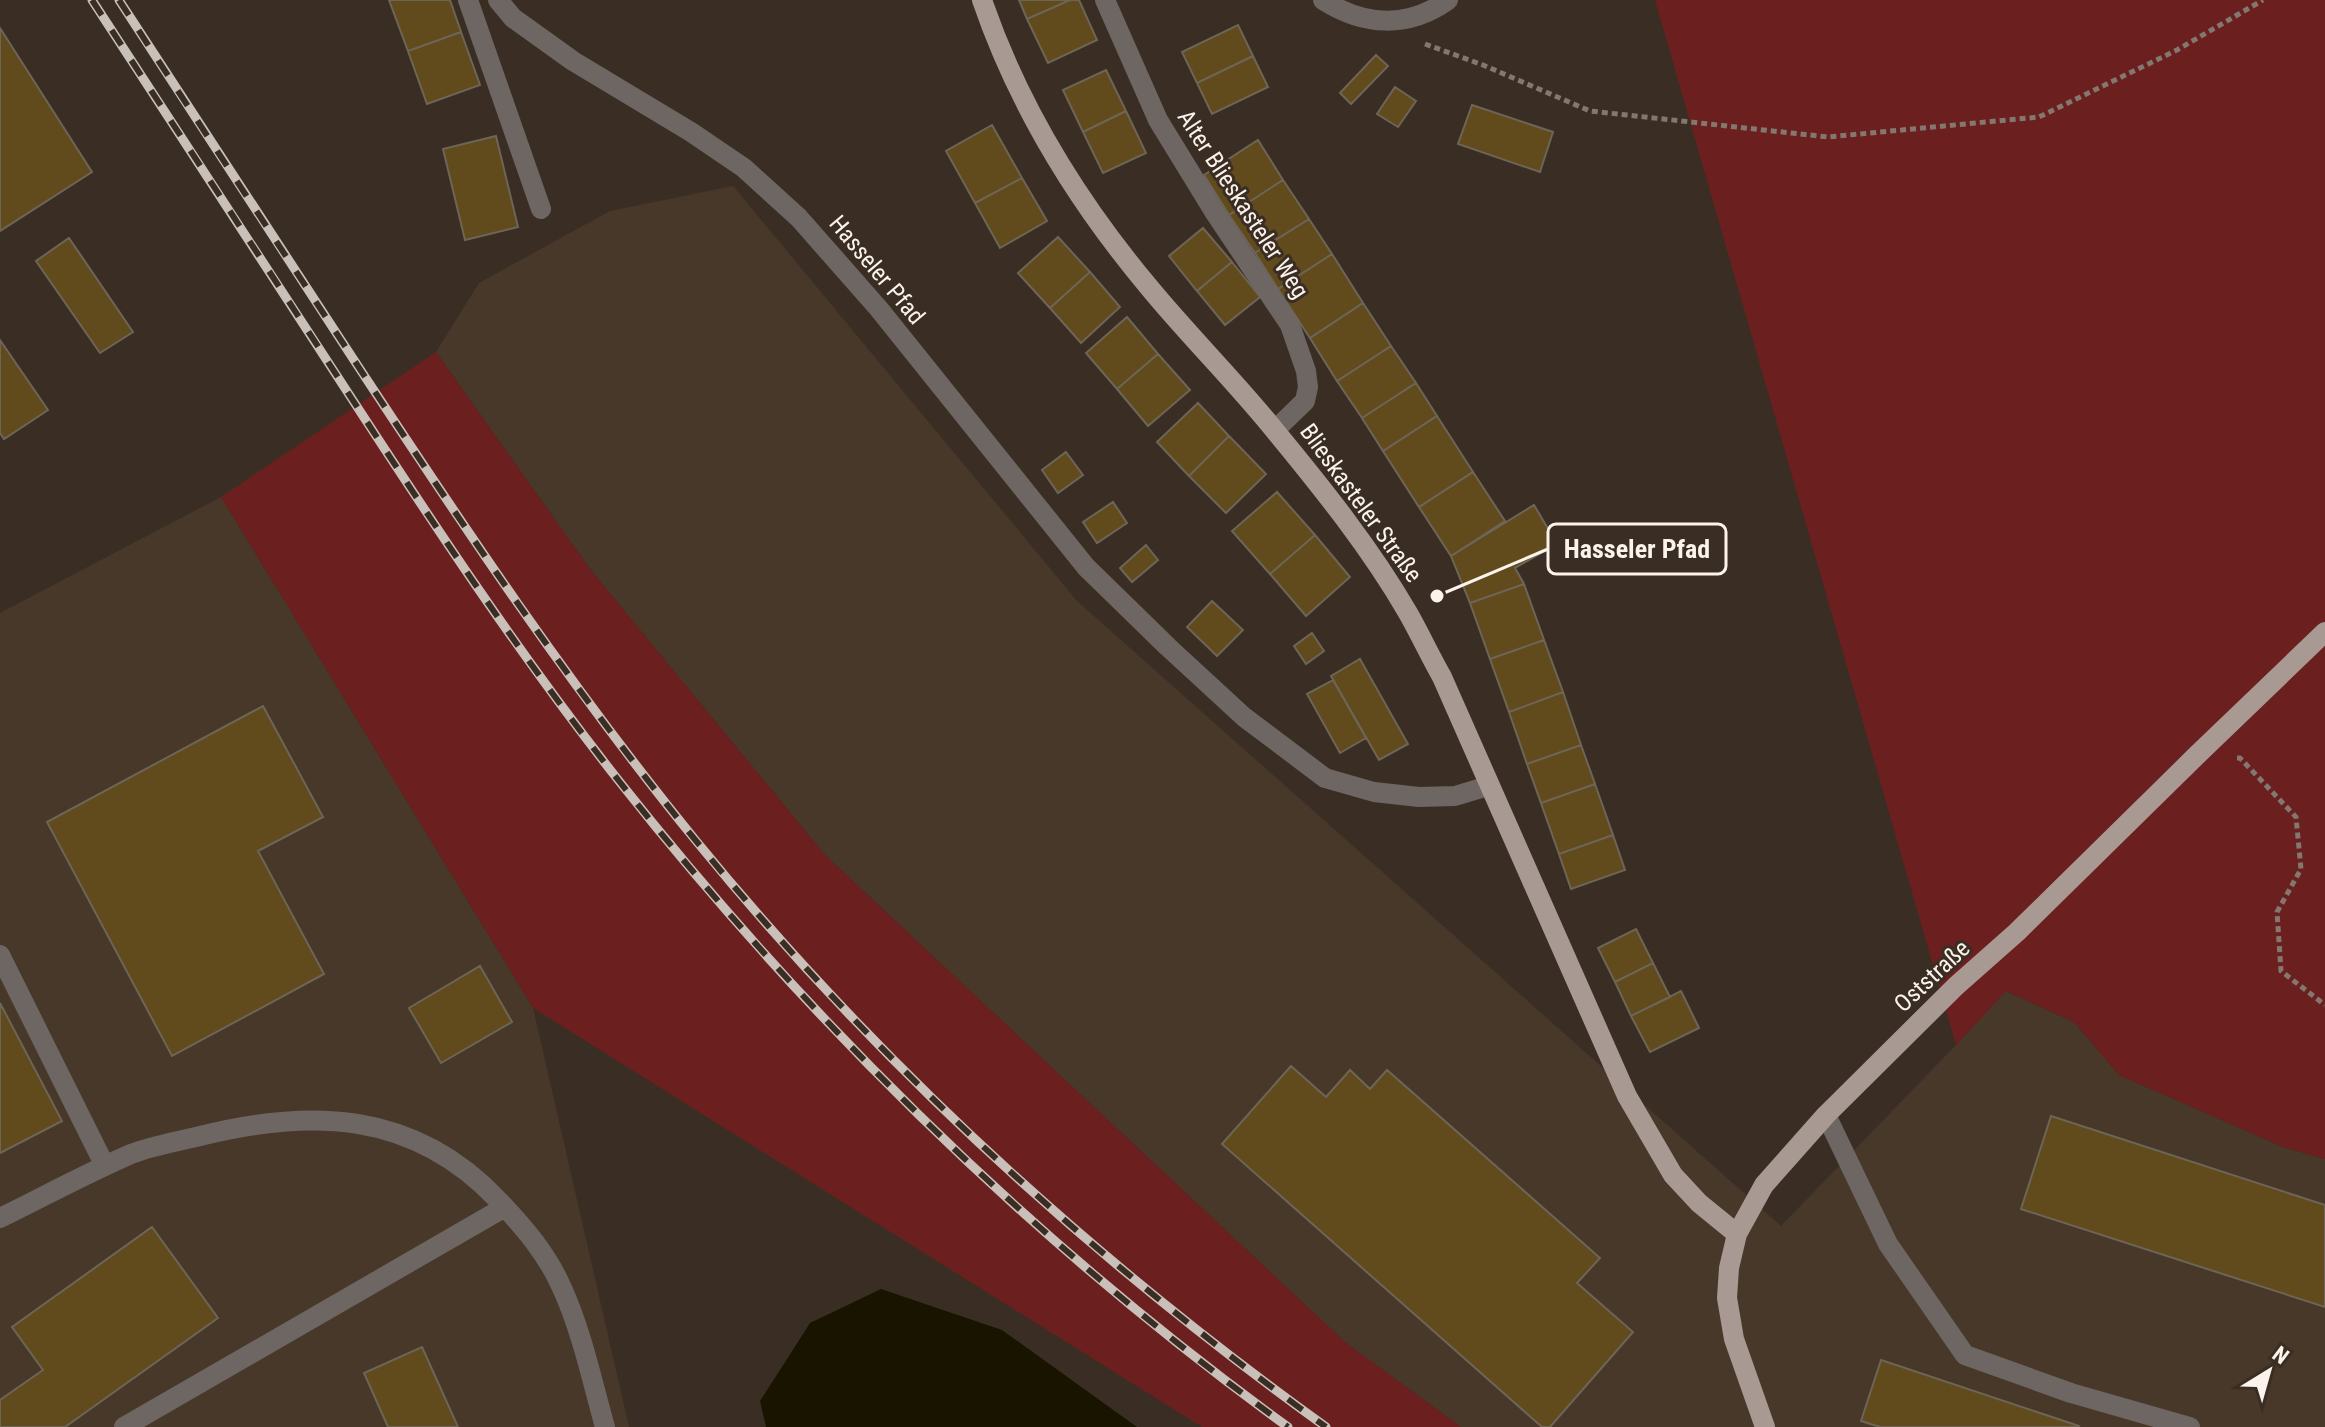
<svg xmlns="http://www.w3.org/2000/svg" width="2325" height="1427" font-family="'Roboto Condensed',sans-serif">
<rect width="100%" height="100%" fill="#3a2e24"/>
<!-- built -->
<path fill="#483829" d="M733,186L1077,601L1781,1226L1956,1045L2005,991L2074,1022L2119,1075L2283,1147L2325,1159V1427H1461L1346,1343L825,855L590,569L436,352L479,283L610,211Z
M221,497L533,1008L629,1427H0V613Z"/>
<!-- green -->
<path fill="#6c1f1f" d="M1655,0H2325V1159L2283,1147L2119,1075L2074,1022L2006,991L1956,1045Z
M436,352L590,569L825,855L1346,1343L1461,1427H1202L533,1008L221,497Z"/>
<!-- water -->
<path fill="#191400" d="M881,1289L1002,1330L1137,1427H766L760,1401L810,1323Z"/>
<!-- building -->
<path fill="#614a1c" stroke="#6d6557" stroke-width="2" d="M389,0H450L461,32L408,51Z
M1019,0H1070L1027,19Z
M1070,0H1079L1097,40L1048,63L1027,19Z
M1238,25L1253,56L1197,83L1182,52Z
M0,28L92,172L0,231Z
M461,32L480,85L427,104L408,51Z
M1376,55L1388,66L1351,104L1340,93Z
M1253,56L1268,87L1212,114L1197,83Z
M1106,70L1126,111L1083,132L1063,90Z
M1395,87L1416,101L1398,127L1377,114Z
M1472,105L1553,132L1540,172L1458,144Z
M1126,111L1146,153L1103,173L1083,132Z
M992,125L1022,178L975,203L946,151Z
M496,136L518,227L465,240L443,149Z
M1258,140L1283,180L1229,215L1204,175Z
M1022,178L1047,221L1000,248L975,203Z
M1283,180L1309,219L1255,253L1229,215Z
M1309,219L1332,254L1278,289L1255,253Z
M1203,228L1232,262L1197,291L1169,256Z
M1058,237L1090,272L1050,308L1018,273Z
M69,238L133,332L100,353L36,261Z
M1332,254L1363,303L1310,338L1278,289Z
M1232,262L1260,297L1225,325L1197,291Z
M1090,272L1120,307L1081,343L1050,308Z
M1363,303L1391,346L1337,381L1310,338Z
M1127,317L1158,354L1117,389L1086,353Z
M0,340L48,410L4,439L0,433Z
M1391,346L1416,383L1362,418L1337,381Z
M1158,354L1190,390L1148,426L1117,389Z
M1416,383L1437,416L1383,451L1362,418Z
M1198,403L1229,436L1189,476L1157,442Z
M1437,416L1473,472L1419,507L1383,451Z
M1229,436L1266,474L1226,513L1189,476Z
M1066,452L1083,475L1058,493L1042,470Z
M1473,472L1505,521L1451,556L1419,507Z
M1277,492L1315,535L1270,574L1232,531Z
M1113,502L1127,523L1097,543L1083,522Z
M1534,505L1557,544L1515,568L1524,584L1470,603L1451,556Z
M1315,535L1350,577L1306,616L1270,574Z
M1146,545L1158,560L1132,582L1120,568Z
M1524,584L1544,640L1490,659L1470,603Z
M1212,601L1243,630L1217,656L1187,627Z
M1312,633L1324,651L1306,664L1294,646Z
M1544,640L1563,692L1509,712L1490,659Z
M1360,659L1408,744L1379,760L1331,676Z
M1333,680L1366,738L1340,753L1307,694Z
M1563,692L1581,745L1527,764L1509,712Z
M263,706L323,817L258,851L324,974L172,1056L47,822Z
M1581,745L1595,784L1541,803L1527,764Z
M1595,784L1613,835L1559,854L1541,803Z
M1613,835L1625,870L1571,889L1559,854Z
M1636,929L1653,963L1615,982L1598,948Z
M1653,963L1670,997L1631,1016L1615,982Z
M480,966L512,1022L441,1063L409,1008Z
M1681,991L1699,1028L1650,1052L1631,1016Z
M0,1003L62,1121L0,1153Z
M1291,1066L1326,1097L1350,1070L1370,1089L1387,1070L1600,1258L1577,1283L1633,1332L1550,1427H1542L1222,1144Z
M2051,1116L2325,1205V1307L2021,1209Z
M152,1227L218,1318L65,1427H0V1400L43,1370L12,1327Z
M422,1347L458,1427H388L364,1373Z
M1881,1360L2079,1426L2078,1427H1880L1861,1421Z"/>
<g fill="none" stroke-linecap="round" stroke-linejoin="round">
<!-- path -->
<path stroke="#82786f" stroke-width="5" stroke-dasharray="6 4" stroke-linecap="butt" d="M1425,44L1483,65L1590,111L1828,137L2039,117L2177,50L2263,0
M2237,758H2240L2296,817L2301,869L2277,912L2281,971L2325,1005"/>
<!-- minor -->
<path stroke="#6d6662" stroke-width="20" d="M468,0L541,209
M498,0L513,18L573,61L691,132L744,168L799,218L879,309L1086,567L1168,647L1244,717L1325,778L1374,792L1419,797L1455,796L1488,786
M1105,0L1158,120L1215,213L1290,325L1306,371L1308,387L1305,401L1275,430
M1323,0C1364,26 1407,29 1448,0
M0,955L105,1166
M1826,1115L1888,1244L1965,1355L2071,1393L2190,1427
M0,1218C43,1197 87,1173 131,1154C151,1146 175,1142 196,1137C309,1108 413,1110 498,1200C524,1227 547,1254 562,1288C582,1332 592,1381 605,1427
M124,1427L505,1207"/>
<!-- major -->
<path stroke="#a99993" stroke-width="20" d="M982,0C1018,105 1077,201 1148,286C1189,336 1236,382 1276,432C1323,489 1371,549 1408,613C1420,634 1430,656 1442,677L1627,1096L1673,1175L1699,1203L1737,1234
M1765,1427L1734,1339L1727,1298L1729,1268L1737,1234L1764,1185L1826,1115L1956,986L2017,932L2197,755L2325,632"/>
<defs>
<path id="rail" d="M92,0C174,126 257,252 339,379C428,516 518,653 619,781C812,1025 1036,1244 1288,1427
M119,0C196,119 274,238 352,357C461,523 571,688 697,842C879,1065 1094,1260 1326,1427"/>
</defs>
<!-- rail casing -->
<use href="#rail" stroke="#c9c0b9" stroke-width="9"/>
<!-- rail -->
<use href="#rail" stroke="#3a2e24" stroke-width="6" stroke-dasharray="18" stroke-linecap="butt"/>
</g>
<g text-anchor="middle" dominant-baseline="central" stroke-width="6" stroke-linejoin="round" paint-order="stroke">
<!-- street labels -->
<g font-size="24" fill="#fbf3ec" stroke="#3a2e24">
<text transform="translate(1243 204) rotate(57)">Alter Blieskasteler Weg</text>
<text transform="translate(877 270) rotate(50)">Hasseler Pfad</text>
<text transform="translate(1361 503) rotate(54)">Blieskasteler Straße</text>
<text transform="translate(1932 976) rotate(-43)">Oststraße</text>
</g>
</g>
<!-- callouts -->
<path fill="none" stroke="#fbf3ec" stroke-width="3" d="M1437 596L1548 549"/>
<circle fill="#fbf3ec" stroke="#3a2e24" stroke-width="3" cx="1437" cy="596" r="8"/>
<rect fill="#3a2e24" stroke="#fbf3ec" stroke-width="3" x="1548" y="524" width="178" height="50" rx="8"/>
<g font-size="26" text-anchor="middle" font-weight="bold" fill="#fbf3ec">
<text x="1637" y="558">Hasseler Pfad</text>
</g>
<!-- north arrow -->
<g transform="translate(2269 1371) rotate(37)" stroke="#3a2e24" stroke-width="6" paint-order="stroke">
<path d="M0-6L14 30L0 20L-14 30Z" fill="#fbf3ec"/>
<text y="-12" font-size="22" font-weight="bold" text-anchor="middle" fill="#fbf3ec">N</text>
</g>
</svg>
